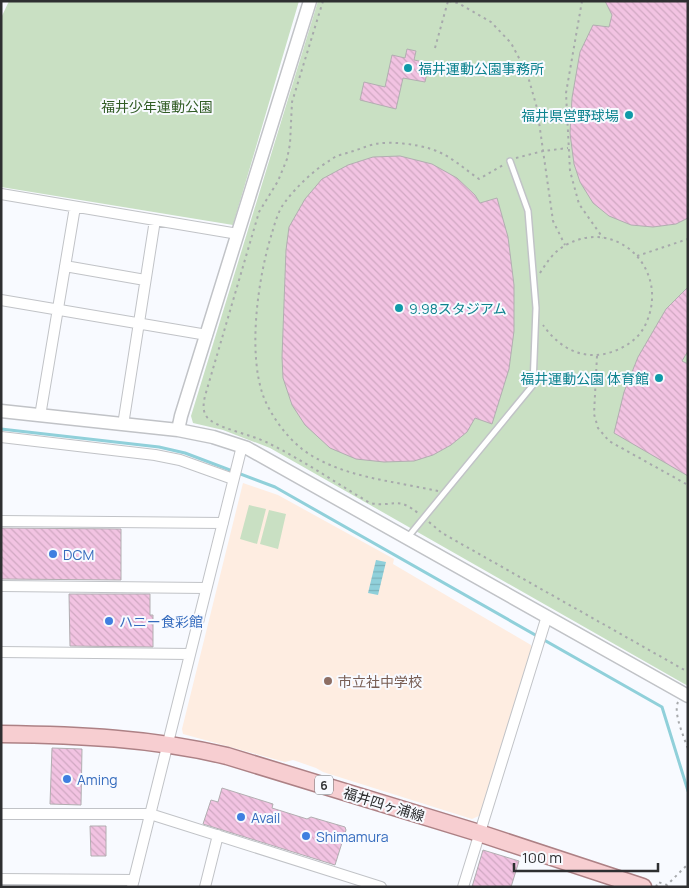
<svg xmlns="http://www.w3.org/2000/svg" width="689" height="888" font-family="Manrope,'Noto Sans JP',sans-serif">
<defs>
<pattern id="water-rules" width="6" height="5" patternUnits="userSpaceOnUse" patternTransform="scale(1.25)"><rect width="6" height="5" fill="#90d0da"/><path d="M0 2.5h6" fill="none" stroke="#7cb3bc"/></pattern>
<pattern id="building-back-hatch" width="6" height="6" patternUnits="userSpaceOnUse" patternTransform="scale(1.25)"><rect width="6" height="6" fill="#f2c3e2"/><path d="M-1 5l2 2M0 0l6 6M5-1l2 2" fill="none" stroke="#d0a8c2"/></pattern>
</defs>
<rect width="100%" height="100%" fill="#f8faff"/>
<!-- education -->
<path fill="#feede1" d="M243,483L278,495L394,559L393,564L531,645L532,649L481,815L472,819L323,772L316,768L293,760L285,762L183,734L182,729Z"/>
<!-- green -->
<path fill="#c9e0c3" d="M9,1H299L233,225L1,187V18Z
M318,1H688V686L270,448L223,430L193,423L191,416Z
M249,505L266,509L257,544L240,539Z
M269,510L286,514L278,549L260,544Z"/>
<!-- water -->
<path fill="url(#water-rules)" d="M376,560L386,562L378,595L368,593Z"/>
<g fill="none" stroke-linecap="round" stroke-linejoin="round">
<!-- stream -->
<path stroke="#90d0da" stroke-width="3" d="M1,429L159,447L185,453L275,487L662,707L688,791"/>
</g>
<!-- building -->
<path fill="url(#building-back-hatch)" stroke="#b2aeb1" d="M605,1H688V218L676,224L653,227L631,225L609,216L593,203L580,182L574,164L570,133L572,98L580,52L593,25L609,27L612,15Z
M407,49L416,51L414,60L429,63L425,82L403,78L396,109L360,100L364,82L385,87L392,55L405,58Z
M400,156L432,164L457,178L475,195L480,203L497,198L508,237L514,285V331L509,369L492,424L475,418L467,432L451,445L433,455L414,461L384,462L356,459L330,448L305,425L292,405L283,378L282,357L286,250L289,227L305,199L322,179L348,165L373,157Z
M688,287V351L682,361L688,364V476L614,433L624,392L638,357L666,309Z
M1,528L121,529V580L1,579Z
M69,594H150V615H153V647L70,646Z
M52,748L82,749L81,805L50,804Z
M222,788L273,804L272,808L307,819L311,817L345,827L346,830L335,865L203,824L211,800L218,802Z
M90,826H106V856H91Z
M483,850L519,861L511,887H472Z"/>
<g fill="none" stroke-linecap="round" stroke-linejoin="round">
<defs>
<path id="service" d="M408,537L533,385L536,308L528,211L510,161"/>
<path id="minor" d="M1,194L238,234
M65,266L145,280
M1,300L207,335
M40,416L75,207
M123,425L155,220
M1,437L155,455L180,460L233,479
M1,521L223,523
M1,586L206,588
M1,652L190,654
M1,814H150L381,887
M1,879L134,880
M132,887L242,446
M205,887L218,835
M463,887L547,616"/>
<path id="tertiary" d="M1,411L178,430L213,437L247,448L688,696
M178,430L181,416L310,1"/>
<path id="primary" d="M1,734C78,735 152,738 227,756L479,833L643,887"/>
</defs>
<!-- service casing -->
<use href="#service" stroke="#c1c3c7" stroke-width="8"/>
<!-- minor casing -->
<use href="#minor" stroke="#c1c3c7" stroke-width="12"/>
<!-- tertiary casing -->
<use href="#tertiary" stroke="#c1c3c7" stroke-width="15"/>
<!-- primary casing -->
<use href="#primary" stroke="#ad8185" stroke-width="19"/>
<!-- path -->
<path stroke="#a7a9ac" stroke-width="2" stroke-dasharray="2.5 4" stroke-linecap="butt" d="M323,1L292,102L290,144L287,159L278,181L259,212L205,396C203,405 202,414 210,420C221,429 253,435 268,443C303,460 336,483 370,503C393,508 397,495 419,514
M449,1L458,3L491,22L511,43L527,73L537,108L553,221L565,245
M582,1L566,93L570,171L579,204L603,238
M435,48L448,1
M516,158L543,151L568,148
M637,256L688,239
M540,273C547,262 554,251 566,245C616,217 669,268 647,321C640,340 622,350 604,354C578,359 557,345 543,325
M597,356L594,414L598,428L609,441L688,485
M438,491C393,481 339,477 302,449C286,436 272,417 264,398C247,354 258,277 272,233C275,223 278,211 285,202C297,186 315,169 332,159C337,155 344,154 350,152C358,150 366,146 375,144C392,141 415,144 431,149C450,155 463,168 479,179L505,164
M429,522L442,533L688,672
M678,702C673,713 684,737 688,749
M656,887L658,882L667,885L688,864"/>
<!-- service -->
<use href="#service" stroke="#fff" stroke-width="5"/>
<!-- minor -->
<use href="#minor" stroke="#fff" stroke-width="10"/>
<!-- tertiary -->
<use href="#tertiary" stroke="#fff" stroke-width="12"/>
<!-- primary -->
<use href="#primary" stroke="#f7ced1" stroke-width="16"/>
</g>
<!-- markers -->
<g fill="#0f9aa8" stroke="#f8faff" stroke-width="2">
<circle cx="408" cy="68" r="5"/>
<circle cx="629" cy="115" r="5"/>
<circle cx="399" cy="308" r="5"/>
<circle cx="659" cy="378" r="5"/>
</g>
<g fill="#3f7fe0" stroke="#f8faff" stroke-width="2">
<circle cx="53" cy="554" r="5"/>
<circle cx="109" cy="621" r="5"/>
<circle cx="67" cy="779" r="5"/>
<circle cx="241" cy="817" r="5"/>
<circle cx="306" cy="836" r="5"/>
</g>
<circle fill="#8d6e63" stroke="#f8faff" stroke-width="2" cx="328" cy="681" r="5"/>
<g text-anchor="middle" dominant-baseline="central" stroke-width="4" stroke-linejoin="round" paint-order="stroke">
<!-- shield labels -->
<rect fill="#f8faff" stroke="#6b6c6f" stroke-width="1" x="315" y="775.5" width="18" height="19" rx="4"/>
<g font-size="12" font-weight="bold" fill="#2e2f31">
<text x="324" y="785">6</text>
</g>
<!-- culture labels -->
<g font-size="14" fill="#0d838f" stroke="#f8faff" text-anchor="start">
<text x="418" y="68">福井運動公園事務所</text>
<text x="619" y="115" text-anchor="end">福井県営野球場</text>
<text x="409" y="308">9.98スタジアム</text>
<text x="649" y="378" text-anchor="end">福井運動公園 体育館</text>
</g>
<!-- park labels -->
<g font-size="14" fill="#315c25" stroke="#f8faff">
<text x="157" y="106">福井少年運動公園</text>
</g>
<!-- shop labels -->
<g font-size="14" fill="#366cbe" stroke="#f8faff" text-anchor="start">
<text x="63" y="554">DCM</text>
<text x="119" y="621">ハニー食彩館</text>
<text x="77" y="779">Aming</text>
<text x="251" y="817">Avail</text>
<text x="316" y="836">Shimamura</text>
</g>
<!-- education labels -->
<g font-size="14" fill="#785e54" stroke="#f8faff" text-anchor="start">
<text x="338" y="681">市立社中学校</text>
</g>
<!-- street labels -->
<g font-size="14" fill="#2e2f31" stroke="#f8faff">
<text transform="translate(384 804) rotate(17)">福井四ヶ浦線</text>
</g>
</g>
<!-- border -->
<rect width="689" height="888" fill="none" stroke="#2e2f31" stroke-width="5"/>
<!-- scale -->
<path d="M514 863v8h144v-8" fill="none" stroke="#2e2f31" stroke-width="2.5"/>
<text x="522" y="863" font-size="15" fill="#2e2f31" stroke="#f8faff" stroke-width="4" paint-order="stroke">100 m</text>
</svg>
